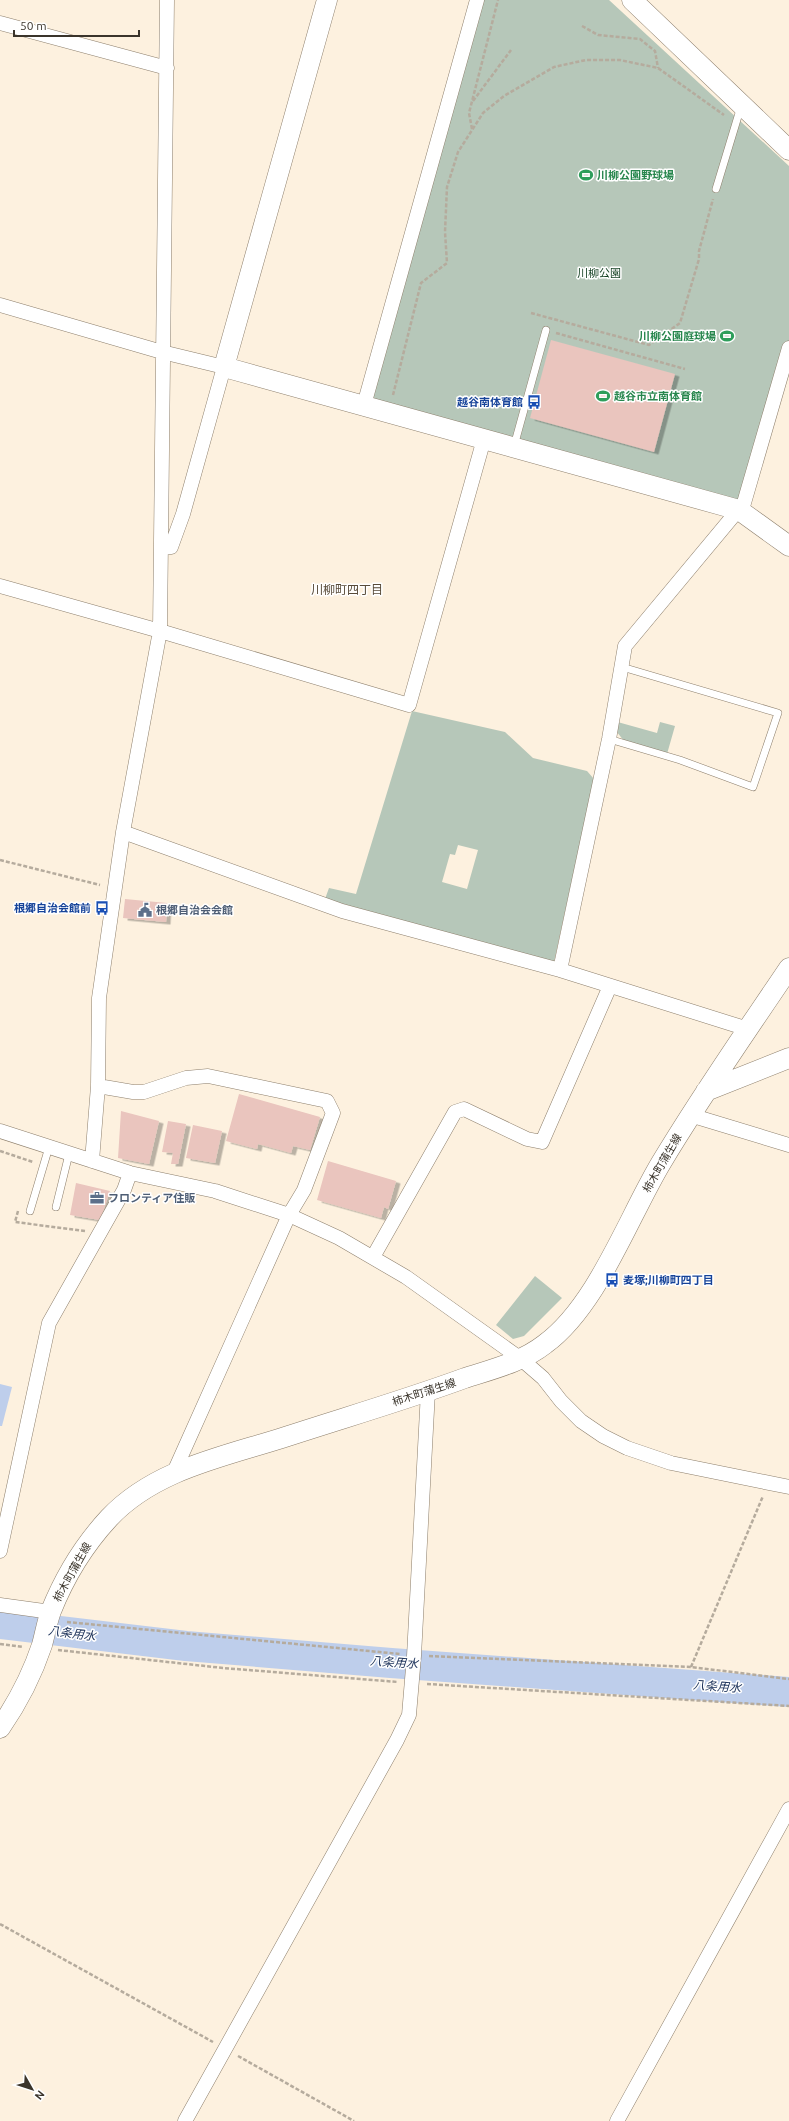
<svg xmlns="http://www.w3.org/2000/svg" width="789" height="2121" font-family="Ubuntu,'Noto Sans JP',sans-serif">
<defs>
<filter id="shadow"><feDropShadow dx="4.5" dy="2.5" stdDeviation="0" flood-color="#0004"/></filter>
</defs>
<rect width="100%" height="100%" fill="#fdf1df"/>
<!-- green -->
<path fill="#b6c7b9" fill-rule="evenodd" d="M481,0H609L789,166V346L740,502L364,405Z
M412,711L505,732L533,758L587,771L594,779L554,962L325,899L329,888L356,894ZM458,845L478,850L467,889L442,882L450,854L455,855Z
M614,721L657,733L660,722L675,726L667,754L624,741L613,727Z
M535,1276L562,1298L524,1336L513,1339L496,1325Z"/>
<!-- water -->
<path fill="#beceeb" d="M0,1384L12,1387L2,1426H0Z"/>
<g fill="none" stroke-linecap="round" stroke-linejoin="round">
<!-- river -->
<path stroke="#beceeb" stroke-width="30" d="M0,1624L186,1646L391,1663L789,1692"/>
</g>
<!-- building -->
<path fill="#eac5be" filter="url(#shadow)" d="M551,340L675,374L654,452L530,418Z
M125,899L167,903L166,922L123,918Z
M239,1094L320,1117L310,1150L293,1146L291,1153L258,1144L257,1149L226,1141Z
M121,1111L159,1121L149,1164L118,1158Z
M168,1121L186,1124L178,1164H171L173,1153L162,1152Z
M193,1125L222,1131L215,1163L186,1158Z
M328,1161L396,1181L388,1209L384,1207L381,1218L317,1200Z
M76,1183L110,1191L100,1220L70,1215Z"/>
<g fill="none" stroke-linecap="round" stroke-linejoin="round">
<defs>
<path id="lane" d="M716,189L739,113L743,107
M514,446L546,330
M609,739L680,760L753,787L778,713L622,667
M56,1207L69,1154
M30,1211L49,1147"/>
<path id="street" d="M0,23L167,68
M0,305L162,352L224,367L183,514L171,547L162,548
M364,405L477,0
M0,586L160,631L409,705L484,439
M123,832L342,911L560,970L748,1029
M560,970L609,739L625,646L744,503L789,348
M98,1086L133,1092H144L186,1078L208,1076L327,1101L333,1113L304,1190L289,1215L174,1472
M690,1115L789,1145
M0,1131L130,1173L215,1191L289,1215L339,1238L406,1277L521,1359L543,1378L561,1401L581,1421L603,1436L627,1448L671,1463L789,1487
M92,1161L98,1086L99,998L123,832L160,631L167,0
M373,1257L455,1112L464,1109L527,1139L542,1142L610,986
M0,1551L49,1323L124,1190L130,1173
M0,1605L51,1612
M185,2121L397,1740L409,1715L414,1656L428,1391
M617,2121L789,1809"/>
<path id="secondary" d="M327,0L224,367L739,510L789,546
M632,0L789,150
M706,1091L789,1058
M0,1728C18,1702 32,1675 42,1645C45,1634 47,1622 51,1611C65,1576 84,1545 109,1518C154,1470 222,1457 282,1438C343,1418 405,1400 465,1378C493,1369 522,1362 545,1344C597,1306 628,1218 661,1163C701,1096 746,1032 789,968"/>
</defs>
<!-- lane casing -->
<use href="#lane" stroke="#8d7f6c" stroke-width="8"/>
<!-- street casing -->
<use href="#street" stroke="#8d7f6c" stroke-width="15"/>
<!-- secondary casing -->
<use href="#secondary" stroke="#8d7f6c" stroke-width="21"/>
<!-- path -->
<path stroke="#b5ab9d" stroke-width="2.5" stroke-dasharray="4 2" stroke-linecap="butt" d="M582,26L598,35L640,39L655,51L658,68
M473,101L511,50
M472,129L469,113L498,0
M531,313L649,345L680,323L699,259V251L713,199
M556,333L685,369
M668,333L670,337L683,340
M393,395L421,283L447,263L445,232L447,187L458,152L483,113L504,96L554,67L586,60H620L658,68L724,115
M0,860L100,885
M0,1151L33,1162
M18,1211L15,1222L85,1231
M67,1622L400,1654
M0,1644L23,1647
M58,1650L223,1668L398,1682
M429,1656L691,1667L789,1679
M691,1667L763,1496
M427,1684L789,1706
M0,1924L213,2042
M238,2056L354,2121"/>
<!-- lane -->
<use href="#lane" stroke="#fff" stroke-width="7"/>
<!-- street -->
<use href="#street" stroke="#fff" stroke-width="14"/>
<!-- secondary -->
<use href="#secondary" stroke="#fff" stroke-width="20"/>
</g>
<!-- icons -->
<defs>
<symbol id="stadium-bare" viewBox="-9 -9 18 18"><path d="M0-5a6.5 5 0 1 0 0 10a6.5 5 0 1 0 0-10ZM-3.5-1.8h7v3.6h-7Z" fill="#2e9e5b" stroke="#fff" stroke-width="2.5" paint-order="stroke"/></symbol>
<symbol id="bus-bare" viewBox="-9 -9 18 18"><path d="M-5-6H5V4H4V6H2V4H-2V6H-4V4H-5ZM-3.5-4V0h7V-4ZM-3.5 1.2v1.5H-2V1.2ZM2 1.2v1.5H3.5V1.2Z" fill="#1a4fb4" stroke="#fff" stroke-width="2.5" paint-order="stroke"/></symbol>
<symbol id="civic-bare" viewBox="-9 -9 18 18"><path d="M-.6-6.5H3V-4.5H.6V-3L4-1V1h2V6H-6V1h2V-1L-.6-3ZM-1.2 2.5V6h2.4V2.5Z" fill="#5c6f8a" stroke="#fff" stroke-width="2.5" paint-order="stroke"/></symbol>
<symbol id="office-bare" viewBox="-9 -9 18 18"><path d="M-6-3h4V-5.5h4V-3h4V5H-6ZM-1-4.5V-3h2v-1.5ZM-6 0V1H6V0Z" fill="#5c6f8a" stroke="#fff" stroke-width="2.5" paint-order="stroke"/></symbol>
</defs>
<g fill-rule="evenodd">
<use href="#stadium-bare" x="576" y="165" width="20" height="20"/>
<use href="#stadium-bare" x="717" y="326" width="20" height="20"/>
<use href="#stadium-bare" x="593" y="386" width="20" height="20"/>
<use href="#bus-bare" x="524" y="392" width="20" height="20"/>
<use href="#bus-bare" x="92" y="898" width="20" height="20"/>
<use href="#civic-bare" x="135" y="900" width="20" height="20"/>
<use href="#office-bare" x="87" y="1188" width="20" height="20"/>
<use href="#bus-bare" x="602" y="1270" width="20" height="20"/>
</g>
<g text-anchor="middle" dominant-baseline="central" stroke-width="3" stroke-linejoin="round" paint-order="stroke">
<!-- leisure labels -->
<g font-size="11" font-weight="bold" fill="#27864d" stroke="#fff" text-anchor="start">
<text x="597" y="175">川柳公園野球場</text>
<text x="716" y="336" text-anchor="end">川柳公園庭球場</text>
<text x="614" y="396">越谷市立南体育館</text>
</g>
<!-- park labels -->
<g font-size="11" fill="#103d1e" stroke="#fff">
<text x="599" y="273">川柳公園</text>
</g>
<!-- transit labels -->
<g font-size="11" font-weight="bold" fill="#164399" stroke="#fff" text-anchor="end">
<text x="523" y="402">越谷南体育館</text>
<text x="91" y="908">根郷自治会館前</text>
<text x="623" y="1280" text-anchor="start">麦塚;川柳町四丁目</text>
</g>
<!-- service labels -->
<g font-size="11" font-weight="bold" fill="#4e5e75" stroke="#fff" text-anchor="start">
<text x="156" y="910">根郷自治会会館</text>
<text x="108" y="1198">フロンティア住販</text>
</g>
<!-- street labels -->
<g font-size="11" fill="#3a342b" stroke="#fff">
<text transform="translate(662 1163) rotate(-60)">柿木町蒲生線</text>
<text transform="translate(424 1392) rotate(-18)">柿木町蒲生線</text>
<text transform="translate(72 1572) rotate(-61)">柿木町蒲生線</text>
</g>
<!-- neighbourhood labels -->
<g font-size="12" fill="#584b39" stroke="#fff">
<text x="347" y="589">川柳町四丁目</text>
</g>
<!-- water labels -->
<g font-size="12" font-style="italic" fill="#22375e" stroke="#fff">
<text transform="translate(72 1633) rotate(7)">八条用水</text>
<text transform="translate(394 1662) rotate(4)">八条用水</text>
<text transform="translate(717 1686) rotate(4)">八条用水</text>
</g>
</g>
<!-- north arrow -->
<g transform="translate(32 2089) rotate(129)" stroke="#ffffff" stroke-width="3" paint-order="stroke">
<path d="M0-3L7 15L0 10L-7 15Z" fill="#3a342b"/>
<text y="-6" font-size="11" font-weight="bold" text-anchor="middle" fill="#3a342b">N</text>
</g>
<!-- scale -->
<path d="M14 30v6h125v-6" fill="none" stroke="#3a342b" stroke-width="2"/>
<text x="20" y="30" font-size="12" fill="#3a342b" stroke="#ffffff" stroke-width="3" paint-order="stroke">50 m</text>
</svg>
